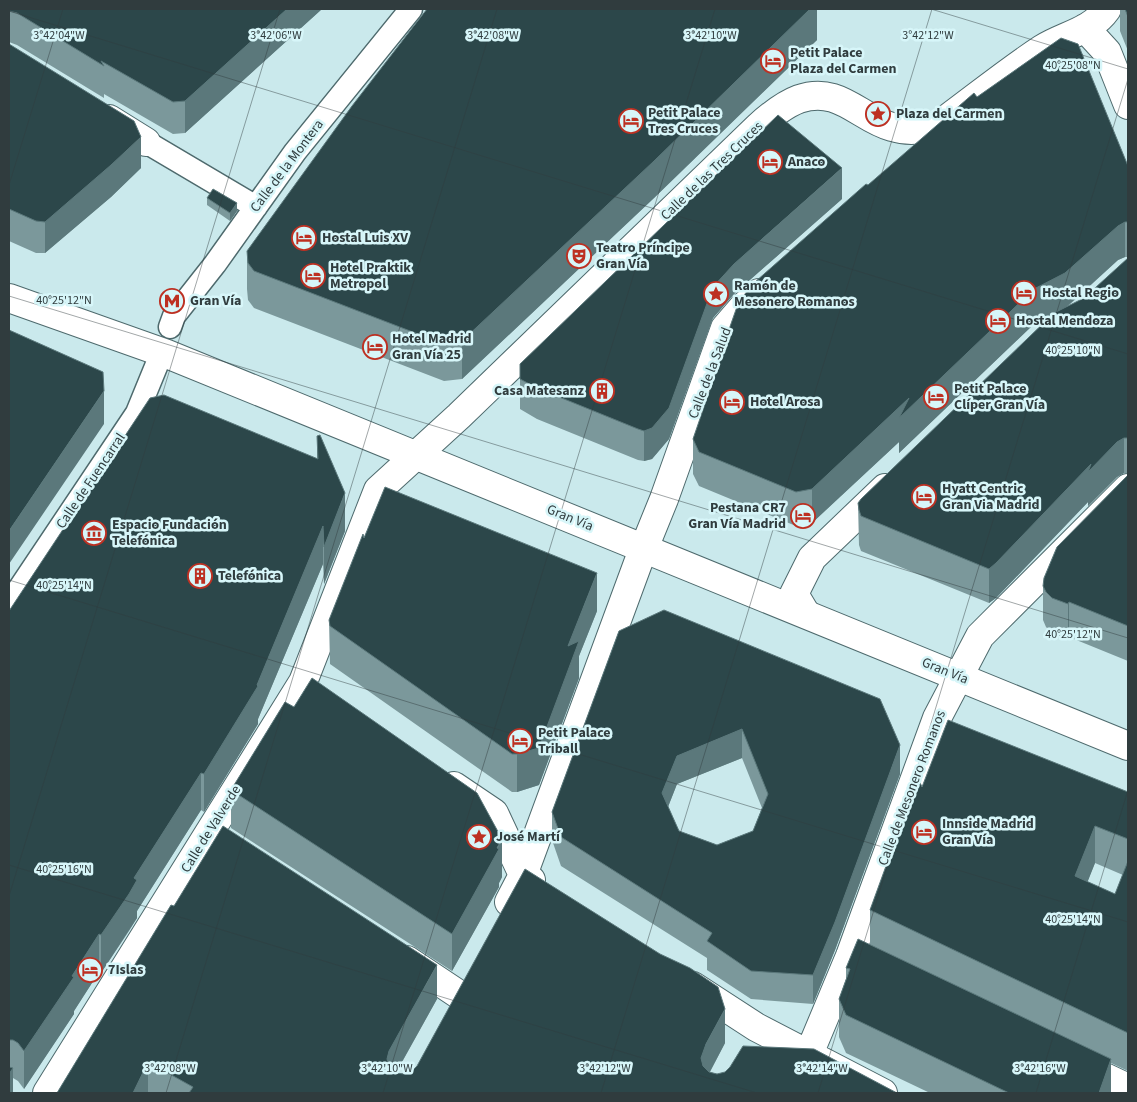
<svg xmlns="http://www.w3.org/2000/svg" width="1137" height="1102" font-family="'Source Sans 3',sans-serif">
<rect width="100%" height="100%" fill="#cae9ec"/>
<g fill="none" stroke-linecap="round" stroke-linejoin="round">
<defs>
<path id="pedestrian" d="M146,142L256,207
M170,327L174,316L215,264L295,152L411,9
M9,604L137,413L162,352"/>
<path id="minor" d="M1085,28L1107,52L1128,105
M948,118C979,95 1010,70 1042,49C1064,35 1091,32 1107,9
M109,119L146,142
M806,614L794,594L812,558L885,488
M454,786L494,813L523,875L531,880
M509,902L523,875L638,563L664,499L725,328L744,306L759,293
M407,960L458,994
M693,986L756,1027L883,1093
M809,1054L850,956L937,718L980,636L1128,488
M1077,1064L1128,1088
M47,1093L303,682L378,490L459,416L758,127C770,116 783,105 799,99C839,85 859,118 892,127C908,132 921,130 938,126"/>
<path id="tertiary" d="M9,298L167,354L1128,746"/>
</defs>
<!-- pedestrian casing -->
<use href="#pedestrian" stroke="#4e6a6d" stroke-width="25"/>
<!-- minor casing -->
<use href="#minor" stroke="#4e6a6d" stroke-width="30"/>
<!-- tertiary casing -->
<use href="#tertiary" stroke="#4e6a6d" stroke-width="30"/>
<!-- pedestrian -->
<use href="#pedestrian" stroke="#fff" stroke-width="22"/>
<!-- minor -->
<use href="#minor" stroke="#fff" stroke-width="28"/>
<!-- tertiary -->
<use href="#tertiary" stroke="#fff" stroke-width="28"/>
</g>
<!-- wall -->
<path fill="#7b989b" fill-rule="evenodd" d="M9,9H322L185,133L173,134L104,94V98L17,45L9,42Z
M817,9V40L654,198L462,379L444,381L254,308L248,300L247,289V251Z
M1120,9H1128V51L1120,31Z
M9,44L141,168L111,197L45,253H36L9,241Z
M977,97L1128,166V257H1125L1118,260L1066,308L1084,298L1128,258V473H1124L1117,477L1088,506V502L996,598L989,603L861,551L859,545L858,503L1054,314L1034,324L899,453V442L812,523L796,526L699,486L693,474V439L868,185Z
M207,198L237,211L230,221L207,205Z
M842,199L734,294L713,318L669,439L652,459L644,461L638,460L537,419L520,409V364Z
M317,436L345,531L324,584L323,564L258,719V724L204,812L201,810L137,911V918L129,931L101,973L99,972L74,1011V1014L24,1089L18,1081L13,1078V1093H9V611L317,458Z
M1128,475V661L1069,637L1068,639L1052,633L1046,627L1043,620V586Z
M364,538L597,611L579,656V678L539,785L517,792H512L330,664L329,620Z
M619,631L900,774L835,950L813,1004L751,999L707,970V958L561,866L552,840V812ZM742,758L762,808L753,831L717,845L679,831L668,807L677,784Z
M922,787L1128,792V1071L1111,1063V1093H930L846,1053L839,1037V999L846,979V968L870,945V910ZM1095,863L1123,875L1115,894L1087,882Z
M231,790L502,877L499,883V887L452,971L231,828Z
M174,906L437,999L396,1073L404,1074L725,1043L710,1072L717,1074L897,1093H57Z"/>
<!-- shaded-wall -->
<path fill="#5b787b" d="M287,9H322L185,133V101Z
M810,9H817V40L654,198L462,379V341Z
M141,137V168L111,197L45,253V222Z
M842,168V199L734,294L713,318L669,439L652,459L644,461V431L713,287L734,264Z
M237,203V211L230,221V213Z
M1125,222V257L1118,260L1065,308L1034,324L899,453V442L812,523V489L909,398L1034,289L1118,226Z
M104,391V424L9,564V531Z
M1124,438V473L1117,477L1088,506V502L996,598L989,603V569L1091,464L1117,442Z
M345,493V531L324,584V547Z
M323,526V564L258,719V724L204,812V774L257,685Z
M597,573V611L579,656V678L539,785L517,792V754L568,646Z
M1069,602V637L1068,639V604Z
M742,729V758L677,784L662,822V793L677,756Z
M900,745V774L835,950L813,1004V975Z
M201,773V810L137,911V918L101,973V935L134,878Z
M1095,826V863L1075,914V876Z
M502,839V877L499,883V887L452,971V934Z
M99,934V972L74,1011V1014L24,1089V1051Z
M437,965V999L389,1085L387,1059L389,1051Z
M725,1009V1043L706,1079L701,1058L706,1044Z
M1111,1059V1093H1099Z
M148,1062V1093H133Z
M13,1068V1093H9V1074Z"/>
<!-- building -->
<path fill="#2c474a" stroke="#5b787b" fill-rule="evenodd" d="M9,9H287L185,101L173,102L101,61L104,66L17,13L9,11Z
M427,9H810L654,161L462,341L444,344L254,271L248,263L247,251L352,106Z
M1125,9H1128V17Z
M1061,38L1078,44L1128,166V222H1125L1118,226L1065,273L1034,289L899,418L909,398L812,489L796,492L699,452L693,439L729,334L726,338L739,301L755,282L866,184L868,185L974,93L977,97Z
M9,44L134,121L141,137L111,165L45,222L36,221L9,209Z
M778,115L842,168L734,264L713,287L669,408L652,428L644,431L638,429L537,388L520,379V364Z
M213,189L237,203L230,213L207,198Z
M1128,258V438H1124L1117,442L1088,472L1091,464L996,563L989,569L861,516L859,510L858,503L861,499L1054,313L1084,298Z
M9,330L103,372L104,391L9,531Z
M164,395L318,459L317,436L320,435L345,493L324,547L323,526L257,685L258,686L204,774L201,773L134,878L137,880L129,894L101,935L99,934L72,976L74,977L24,1051L18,1043L13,1040H9V611L150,398Z
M1128,475V626L1069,602L1068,604L1052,598L1046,592L1043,586L1044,578L1057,547Z
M385,487L597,573L568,646L579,641L539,748L517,754H512L330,626L329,620L363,534L364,538Z
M664,610L880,699L900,745L835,922L813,975L751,971L707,941L712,933L561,837L552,812L619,631ZM742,729L768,794L753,831L717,845L679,831L662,793L677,756Z
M312,678L477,793L502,839L497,848L499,849L452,934L231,790L285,702L294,707Z
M948,720L1128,792V839L1095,826L1075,876L1115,894L1128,861V1033L870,910L918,778L922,787Z
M223,826L437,965L389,1051L387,1059L389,1066L396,1073L404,1074L411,1072L417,1066L525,869L660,954L690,968L718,987L725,1009L706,1044L701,1058L703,1066L709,1072L717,1074L725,1072L730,1067L743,1046L814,1049L897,1093H189L193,1087L148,1062L133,1093H57L171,905L174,906Z
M858,939L1111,1059L1099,1093H1009L846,1015L839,999L850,969L846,968Z
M9,1067L13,1068L9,1074Z"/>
<!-- ticks -->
<path fill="none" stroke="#303c3e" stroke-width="1" stroke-opacity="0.45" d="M931,9L1128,69M9,11L1128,354M9,185L63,9M9,296L1128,638M9,580L1128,922M9,865L757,1093M9,896L280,9M166,1093L497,9M383,1093L715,9M601,1093L932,9M818,1093L1128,79M1036,1093L1128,790"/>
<!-- icons -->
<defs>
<symbol id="hotel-ring" viewBox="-11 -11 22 22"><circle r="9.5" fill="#d7f6f9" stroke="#bd3022" stroke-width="1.5"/><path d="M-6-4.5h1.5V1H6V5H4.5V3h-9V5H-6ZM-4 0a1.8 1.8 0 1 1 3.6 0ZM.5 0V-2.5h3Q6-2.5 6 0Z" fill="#bd3022"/></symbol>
<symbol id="sight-ring" viewBox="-11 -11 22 22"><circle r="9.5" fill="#d7f6f9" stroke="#bd3022" stroke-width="1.5"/><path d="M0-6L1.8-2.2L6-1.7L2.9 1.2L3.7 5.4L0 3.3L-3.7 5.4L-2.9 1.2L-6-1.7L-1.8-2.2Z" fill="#bd3022"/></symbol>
<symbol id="theatre-ring" viewBox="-11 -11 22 22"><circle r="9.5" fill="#d7f6f9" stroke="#bd3022" stroke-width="1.5"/><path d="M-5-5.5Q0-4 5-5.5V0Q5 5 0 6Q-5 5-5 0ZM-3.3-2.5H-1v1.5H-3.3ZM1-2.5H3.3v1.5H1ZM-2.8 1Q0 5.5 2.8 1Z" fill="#bd3022"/></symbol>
<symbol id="metro-ring" viewBox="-11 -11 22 22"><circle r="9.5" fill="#d7f6f9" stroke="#bd3022" stroke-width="1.5"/><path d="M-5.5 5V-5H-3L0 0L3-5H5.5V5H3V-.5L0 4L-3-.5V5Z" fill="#bd3022"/></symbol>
<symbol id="building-ring" viewBox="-11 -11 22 22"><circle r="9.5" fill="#d7f6f9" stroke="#bd3022" stroke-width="1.5"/><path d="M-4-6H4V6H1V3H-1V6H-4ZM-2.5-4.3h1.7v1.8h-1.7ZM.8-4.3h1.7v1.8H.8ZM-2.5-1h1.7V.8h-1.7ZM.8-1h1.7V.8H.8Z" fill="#bd3022"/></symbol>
<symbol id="museum-ring" viewBox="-11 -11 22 22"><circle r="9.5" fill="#d7f6f9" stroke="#bd3022" stroke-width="1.5"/><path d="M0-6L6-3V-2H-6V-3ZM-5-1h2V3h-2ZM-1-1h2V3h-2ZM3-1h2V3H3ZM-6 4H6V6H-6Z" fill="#bd3022"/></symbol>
</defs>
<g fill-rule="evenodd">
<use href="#hotel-ring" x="759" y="47" width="28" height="28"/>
<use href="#sight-ring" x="864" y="100" width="28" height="28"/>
<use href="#hotel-ring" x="617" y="107" width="28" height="28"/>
<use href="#hotel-ring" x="756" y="148" width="28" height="28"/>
<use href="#hotel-ring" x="290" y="224" width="28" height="28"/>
<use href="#theatre-ring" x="565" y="242" width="28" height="28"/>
<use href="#hotel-ring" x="299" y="262" width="28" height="28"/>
<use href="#hotel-ring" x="1010" y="279" width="28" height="28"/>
<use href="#sight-ring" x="702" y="280" width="28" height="28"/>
<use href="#metro-ring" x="158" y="287" width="28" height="28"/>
<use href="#hotel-ring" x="984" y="307" width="28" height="28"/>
<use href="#hotel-ring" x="361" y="333" width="28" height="28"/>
<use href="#building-ring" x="588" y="377" width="28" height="28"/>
<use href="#hotel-ring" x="922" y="383" width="28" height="28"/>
<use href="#hotel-ring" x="718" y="388" width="28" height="28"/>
<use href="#hotel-ring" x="910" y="483" width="28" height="28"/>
<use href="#hotel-ring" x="789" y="502" width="28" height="28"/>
<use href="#museum-ring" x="80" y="519" width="28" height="28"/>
<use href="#building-ring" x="186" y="562" width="28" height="28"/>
<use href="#hotel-ring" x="506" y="727" width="28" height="28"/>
<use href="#hotel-ring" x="910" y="818" width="28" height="28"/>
<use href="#sight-ring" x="465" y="823" width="28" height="28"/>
<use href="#hotel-ring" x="76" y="956" width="28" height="28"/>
</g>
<g text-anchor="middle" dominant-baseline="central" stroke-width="5" stroke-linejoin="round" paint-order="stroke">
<!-- poi labels -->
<g font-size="14" font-weight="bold" fill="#303c3e" stroke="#d7f6f9" text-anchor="start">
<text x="790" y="53">Petit Palace<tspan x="790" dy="16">Plaza del Carmen</tspan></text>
<text x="648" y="113">Petit Palace<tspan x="648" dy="16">Tres Cruces</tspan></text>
<text x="896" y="114">Plaza del Carmen</text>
<text x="788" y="162">Anaco</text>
<text x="322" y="238">Hostal Luis XV</text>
<text x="596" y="248">Teatro Príncipe<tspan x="596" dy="16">Gran Vía</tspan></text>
<text x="330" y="268">Hotel Praktik<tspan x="330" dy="16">Metropol</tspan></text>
<text x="734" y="286">Ramón de<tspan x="734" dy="16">Mesonero Romanos</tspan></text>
<text x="1042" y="293">Hostal Regio</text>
<text x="190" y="301">Gran Vía</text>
<text x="1016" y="321">Hostal Mendoza</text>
<text x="392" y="339">Hotel Madrid<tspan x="392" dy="16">Gran Vía 25</tspan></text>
<text x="954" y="389">Petit Palace<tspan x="954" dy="16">Clíper Gran Vía</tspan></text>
<text x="584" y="391" text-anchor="end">Casa Matesanz</text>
<text x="750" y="402">Hotel Arosa</text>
<text x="942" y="489">Hyatt Centric<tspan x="942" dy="16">Gran Via Madrid</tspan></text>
<text x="786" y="508" text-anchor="end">Pestana CR7<tspan x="786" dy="16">Gran Vía Madrid</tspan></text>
<text x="112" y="525">Espacio Fundación<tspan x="112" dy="16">Telefónica</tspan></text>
<text x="218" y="576">Telefónica</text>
<text x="538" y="733">Petit Palace<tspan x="538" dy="16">Triball</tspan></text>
<text x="942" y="824">Innside Madrid<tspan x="942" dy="16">Gran Vía</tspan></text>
<text x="496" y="837">José Martí</text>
<text x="108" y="970">7Islas</text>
</g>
<!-- street labels -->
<g font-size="14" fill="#303c3e" stroke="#d7f6f9">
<text transform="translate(287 166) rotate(-53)">Calle de la Montera</text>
<text transform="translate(712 171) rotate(-44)">Calle de las Tres Cruces</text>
<text transform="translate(710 373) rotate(-69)">Calle de la Salud</text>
<text transform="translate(91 481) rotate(-56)">Calle de Fuencarral</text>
<text transform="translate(570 518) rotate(22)">Gran Vía</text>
<text transform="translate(945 671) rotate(22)">Gran Vía</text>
<text transform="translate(912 788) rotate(-69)">Calle de Mesonero Romanos</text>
<text transform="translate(211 829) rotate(-58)">Calle de Valverde</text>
</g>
</g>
<g font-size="12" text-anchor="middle" fill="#303c3e" stroke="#d7f6f9" stroke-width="5" stroke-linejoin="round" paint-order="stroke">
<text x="59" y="39">3°42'04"W</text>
<text x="276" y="39">3°42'06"W</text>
<text x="493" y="39">3°42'08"W</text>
<text x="711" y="39">3°42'10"W</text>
<text x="928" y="39">3°42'12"W</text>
<text x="1073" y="69">40°25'08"N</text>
<text x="64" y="304">40°25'12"N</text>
<text x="1073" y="354">40°25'10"N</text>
<text x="64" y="589">40°25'14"N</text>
<text x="1073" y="638">40°25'12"N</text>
<text x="64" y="873">40°25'16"N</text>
<text x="1073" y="923">40°25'14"N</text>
<text x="170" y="1072">3°42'08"W</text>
<text x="387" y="1072">3°42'10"W</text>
<text x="605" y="1072">3°42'12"W</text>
<text x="822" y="1072">3°42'14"W</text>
<text x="1040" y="1072">3°42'16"W</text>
</g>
<!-- border -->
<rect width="1137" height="1102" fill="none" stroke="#303c3e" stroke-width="20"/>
</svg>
